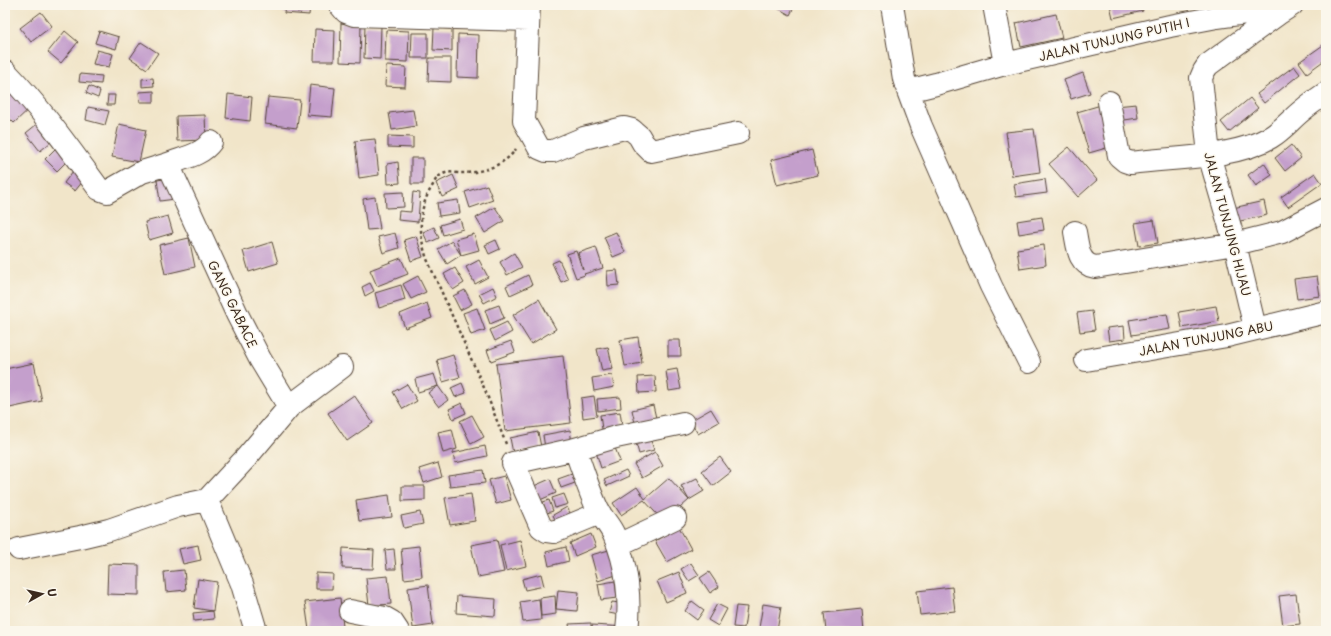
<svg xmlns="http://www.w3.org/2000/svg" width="1331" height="636" font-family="'Playpen Sans',sans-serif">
<rect width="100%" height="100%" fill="#fbf7ec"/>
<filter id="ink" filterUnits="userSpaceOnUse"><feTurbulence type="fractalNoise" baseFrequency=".025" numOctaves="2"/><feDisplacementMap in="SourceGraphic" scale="8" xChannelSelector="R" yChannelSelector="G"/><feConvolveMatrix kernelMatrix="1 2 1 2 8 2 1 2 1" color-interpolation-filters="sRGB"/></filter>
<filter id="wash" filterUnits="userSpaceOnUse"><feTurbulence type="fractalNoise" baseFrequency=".012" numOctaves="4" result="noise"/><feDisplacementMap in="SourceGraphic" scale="16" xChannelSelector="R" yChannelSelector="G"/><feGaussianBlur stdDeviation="0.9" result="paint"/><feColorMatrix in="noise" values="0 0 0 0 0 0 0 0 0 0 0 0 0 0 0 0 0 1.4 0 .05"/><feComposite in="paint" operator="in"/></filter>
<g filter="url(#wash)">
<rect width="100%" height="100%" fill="#f1e5c9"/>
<g id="blocks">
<!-- building -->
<path fill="#c49fcc" d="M285,5H310L309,15L284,13Z
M772,5H795L790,15Z
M1110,5H1141L1143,11L1113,18Z
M41,12L52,26L31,42L20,28Z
M1056,14L1062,38L1021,47L1016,23Z
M341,23L361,24L360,63L340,62Z
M365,25L381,26L380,59L364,58Z
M434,28L452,29V51L433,50Z
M315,29L335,30L334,61H314Z
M386,30L409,31L408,62L385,61Z
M65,31L78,42L61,63L48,52Z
M99,31L119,37L116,49L95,43Z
M412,33H428V58H411Z
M458,34L479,35L478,78L457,77Z
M141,42L158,53L147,69L130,58Z
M1326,43V59L1307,73L1299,62Z
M97,50L113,54L109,67L93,64Z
M429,58H451V82L428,81Z
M386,66L406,67L405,87L385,86Z
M1294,66L1300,74L1264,103L1257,94Z
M1083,73L1090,93L1071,99L1064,80Z
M80,74L102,76L101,84L79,82Z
M153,78L154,86L142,87V79Z
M310,85L335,88L332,117L307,115Z
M89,86L100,91L98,98L86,93Z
M16,89L32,106L14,123L5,114V100Z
M154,91V102H140L139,92Z
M228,94L252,97L250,121L226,118Z
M108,95H115L114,105H107Z
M268,97L300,100L297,128L265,124Z
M1250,98L1258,108L1229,132L1221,122Z
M1136,104L1138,118L1118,121L1116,106Z
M1101,105L1113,146L1089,153L1077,112Z
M88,107L109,111L105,125L86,120Z
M413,110L416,126L392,130L389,113Z
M205,115L206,140L177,141L176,116Z
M42,120L56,138L40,151L26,133Z
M119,124L146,130L139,162L112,157Z
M1034,129L1040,172L1012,176L1006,132Z
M388,136L413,137V148L388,147Z
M375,139L379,175L359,178L355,141Z
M59,145L72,156L57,171L45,159Z
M1291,145L1301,158L1285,171L1275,158Z
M1069,147L1097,180L1078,197L1049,164Z
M812,150L818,175L777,185L771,160Z
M411,158H423V184H411Z
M398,162L400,183L388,184L387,164Z
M1264,163L1272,175L1256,186L1248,175Z
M76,167L87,176L75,191L64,183Z
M1315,173L1322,183L1288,207L1281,197Z
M453,175L459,189L442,197L436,183Z
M172,178L175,199L160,201L157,180Z
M1045,179L1047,193L1016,197L1014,184Z
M487,185L493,200L470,208L465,192Z
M403,192L404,207L386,208L385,193Z
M413,192L420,193L418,222L398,220L399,211L411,212Z
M375,197L380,229L367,230L363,199Z
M458,200L460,213L439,216L437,203Z
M1264,201L1267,215L1236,222L1233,208Z
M495,207L504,221L485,233L476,218Z
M168,216L173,233L149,240L145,222Z
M1042,217L1044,230L1019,234L1017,221Z
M460,219L463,229L443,235L440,225Z
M1154,220L1158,243L1139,246L1135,223Z
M434,227L439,238L428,243L423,232Z
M616,232L625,252L613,257L604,237Z
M395,233L399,248L383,253L378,237Z
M474,234L479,250L461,255L456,239Z
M416,236L423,257L411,261L404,240Z
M189,238L195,267L165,274L159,245Z
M496,240L500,249L489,254L485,245Z
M452,241L461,255L447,264L438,249Z
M272,242L278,263L249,272L243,251Z
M1044,245L1046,265L1020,269L1017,249Z
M596,247L603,268L584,274L585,275L576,278L567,254L576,251L583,270L578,253Z
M514,253L522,267L507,275L500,262Z
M401,258L408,274L377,286L370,270Z
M479,260L488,277L475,284L466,267Z
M559,260L568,279L561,282L552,263Z
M455,268L464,283L453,290L444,274Z
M617,270L619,285L608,286L607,271Z
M528,275L532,285L510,295L506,286Z
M418,276L426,292L411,299L403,284Z
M1317,276L1320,296L1297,299L1294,279Z
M370,283L374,291L365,296L362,287Z
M401,285L405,300L379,308L375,293Z
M493,287L497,296L484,303L479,294Z
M465,290L472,304L460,310L453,296Z
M539,299L556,329L531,344L513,315Z
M427,303L432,318L405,328L400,314Z
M499,305L504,318L490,324L485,310Z
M1216,306L1219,321L1182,328L1179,312Z
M477,308L485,330L471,335L463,313Z
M1092,311L1095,330L1080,332L1077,313Z
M1167,314L1170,329L1132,335L1129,320Z
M507,322L512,332L495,341L490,330Z
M1124,326L1125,339L1109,341L1107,328Z
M638,337L642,363L625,366L620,340Z
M668,340H680L681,356H668Z
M511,341L515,352L491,361L487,350Z
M608,347L613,369L602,371L597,349Z
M453,355L460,377L443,382L437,360Z
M563,356L571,423L505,431L496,364Z
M34,363L42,401L5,409V369Z
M677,369L681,389L669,391L666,371Z
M434,374L438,386L418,392L415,379Z
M612,375L614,387L594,391L592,378Z
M655,376L656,392L639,393L638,377Z
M462,383L466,393L455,397L451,388Z
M407,384L417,401L403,409L393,392Z
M438,386L448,400L439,407L428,393Z
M354,395L373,423L347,441L328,413Z
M594,396L597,416L583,418L581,398Z
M620,397L621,408L598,411L597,399Z
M462,403L466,413L453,419L449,409Z
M653,405L656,418L635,423L632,410Z
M711,409L719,422L698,434L690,421Z
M620,412L622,425L602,429L600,415Z
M472,415L484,437L471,444L460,421Z
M452,429L457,449L443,453L438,432Z
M570,430L572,443L545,448L543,435Z
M648,431L654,450L639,454L634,436Z
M538,432L541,447L513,453L510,438Z
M614,445L620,461L601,468L596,452Z
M485,446L487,456L455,463L453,453Z
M655,452L663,466L642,478L634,464Z
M720,457L731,472L713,486L702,471Z
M438,463L442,477L424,483L419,469Z
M483,470L485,483L450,487L448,475Z
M626,470L629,476L607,486L604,480Z
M572,474L575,483L561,488L558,479Z
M504,476L511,500L496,504L489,480Z
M669,478L689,500L681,486L697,478L704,491L689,500L664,522L644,500L621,515L613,503L637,487L645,499Z
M550,479L556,493L540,500L534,486Z
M402,486H425V500L402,501Z
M471,494L475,521L450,525L445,498Z
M564,494L568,504L555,508L552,498Z
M389,495L392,517L359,521L356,500Z
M549,500L553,511L547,513L543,502Z
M567,507L574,521L559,528L553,515Z
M420,512L423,524L404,528L401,516Z
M679,527L691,549L667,562L655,541Z
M591,534L596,547L575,556L570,543Z
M497,540L504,572L478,577L471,545Z
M520,540L526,566L506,571L500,545Z
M198,545L201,560L183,564L179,549Z
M419,546L422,577L404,579L401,548Z
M566,547L569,561L549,566L546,552Z
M343,548L374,550L373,569L342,568Z
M394,549L396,569H387L385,550Z
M609,550L616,575L598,581L591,555Z
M691,563L699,575L689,581L681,569Z
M108,564L139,565V595L107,594Z
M184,570L186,590L166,592L164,572Z
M679,572L687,593L666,602L657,581Z
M709,572L719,587L710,593L700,578Z
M316,573L333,574L332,589H316Z
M541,574L544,586L525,590L522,579Z
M388,576L391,604L369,606L366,578Z
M198,579L217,582L213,611L214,619L194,621L193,613L213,611L194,608Z
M615,581L617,598L601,600L598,584Z
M428,585L433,625L413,628L408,588Z
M952,587L955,611L920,615L917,591Z
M558,590L579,592L577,611L556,609Z
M1296,594L1300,624L1283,626L1279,596Z
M457,596L496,599L495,616L456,613Z
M555,596L556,614L541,616L540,598Z
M340,598L343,627L309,630L305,602Z
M539,599L541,620L523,622L520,602Z
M692,601L704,610L697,620L685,611Z
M612,602L626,604L624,616L609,613Z
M717,604L727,609L718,626L708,620Z
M763,604L781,607L777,631L759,628Z
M736,606L747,607L744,628L733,627Z
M862,609L864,631H826L824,613Z
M591,623V631H570L569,624Z
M592,625L626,627V631H592Z"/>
</g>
</g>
<g filter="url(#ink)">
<use href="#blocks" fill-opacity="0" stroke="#564638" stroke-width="1"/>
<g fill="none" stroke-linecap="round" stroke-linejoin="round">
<defs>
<path id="minor" d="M340,5L346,12L354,15L528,20
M529,5L524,121L539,148L546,151H553L584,138L624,128L632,130L639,136L643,143L651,151L738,133
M892,5L904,79L908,91L936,84L1005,64L1170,26L1217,17L1246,13L1278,14L1292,5
M994,5L1005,64
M5,71C40,107 69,148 99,189L107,192L142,172L168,164L237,314L260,359L289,407L246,458L207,500L242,584L256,631
M908,91L921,126L991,286L1029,362
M1109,102L1119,156L1125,161L1131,163C1174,157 1233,159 1271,137C1284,129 1292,118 1304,109C1311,103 1319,98 1326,93
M168,164C183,158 202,155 211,142
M1075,232C1078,247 1078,264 1095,267L1235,244L1282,232L1326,209
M1255,328L1235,244L1209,155L1201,78L1204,71L1208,65L1278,14
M1086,360L1227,336L1326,312
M289,407L342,367
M575,449L513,463L541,527L547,531L554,532L600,513
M618,545L675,518
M19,549L80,537L109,530L178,506L207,500
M350,611L385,618L392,622L398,631
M627,631C631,599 627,564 614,535C610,526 604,520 599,512C589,492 583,470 575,449L616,437L683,423"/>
</defs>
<!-- minor casing -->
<use href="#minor" stroke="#564638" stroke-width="24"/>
<!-- path -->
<path stroke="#564638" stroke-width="2.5" stroke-dasharray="3 3" stroke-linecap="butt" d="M506,444L485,390L427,259C418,233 418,208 433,185C435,180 438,176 443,174C449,171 455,173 461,173C481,173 504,166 516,149"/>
<!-- minor -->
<use href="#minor" stroke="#fff" stroke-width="22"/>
</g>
</g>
<g text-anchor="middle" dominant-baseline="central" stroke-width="3" stroke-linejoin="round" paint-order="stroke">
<!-- street labels -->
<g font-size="12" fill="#3b2a1e" stroke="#fbf7ec">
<text transform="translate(1114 39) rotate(-13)">JALAN TUNJUNG PUTIH I</text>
<text transform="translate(1228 224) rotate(75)">JALAN TUNJUNG HIJAU</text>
<text transform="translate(233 304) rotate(64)">GANG GABACE</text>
<text transform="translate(1206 338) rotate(-11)">JALAN TUNJUNG ABU</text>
</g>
</g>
<!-- margin -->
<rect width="1331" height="636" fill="none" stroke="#fbf7ec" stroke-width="20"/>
<!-- north arrow -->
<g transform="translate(42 594) rotate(82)" stroke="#fbf7ec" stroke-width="3" paint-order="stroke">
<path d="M0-3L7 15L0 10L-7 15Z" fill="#3b2a1e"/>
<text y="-6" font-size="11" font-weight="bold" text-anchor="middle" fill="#3b2a1e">U</text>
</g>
</svg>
